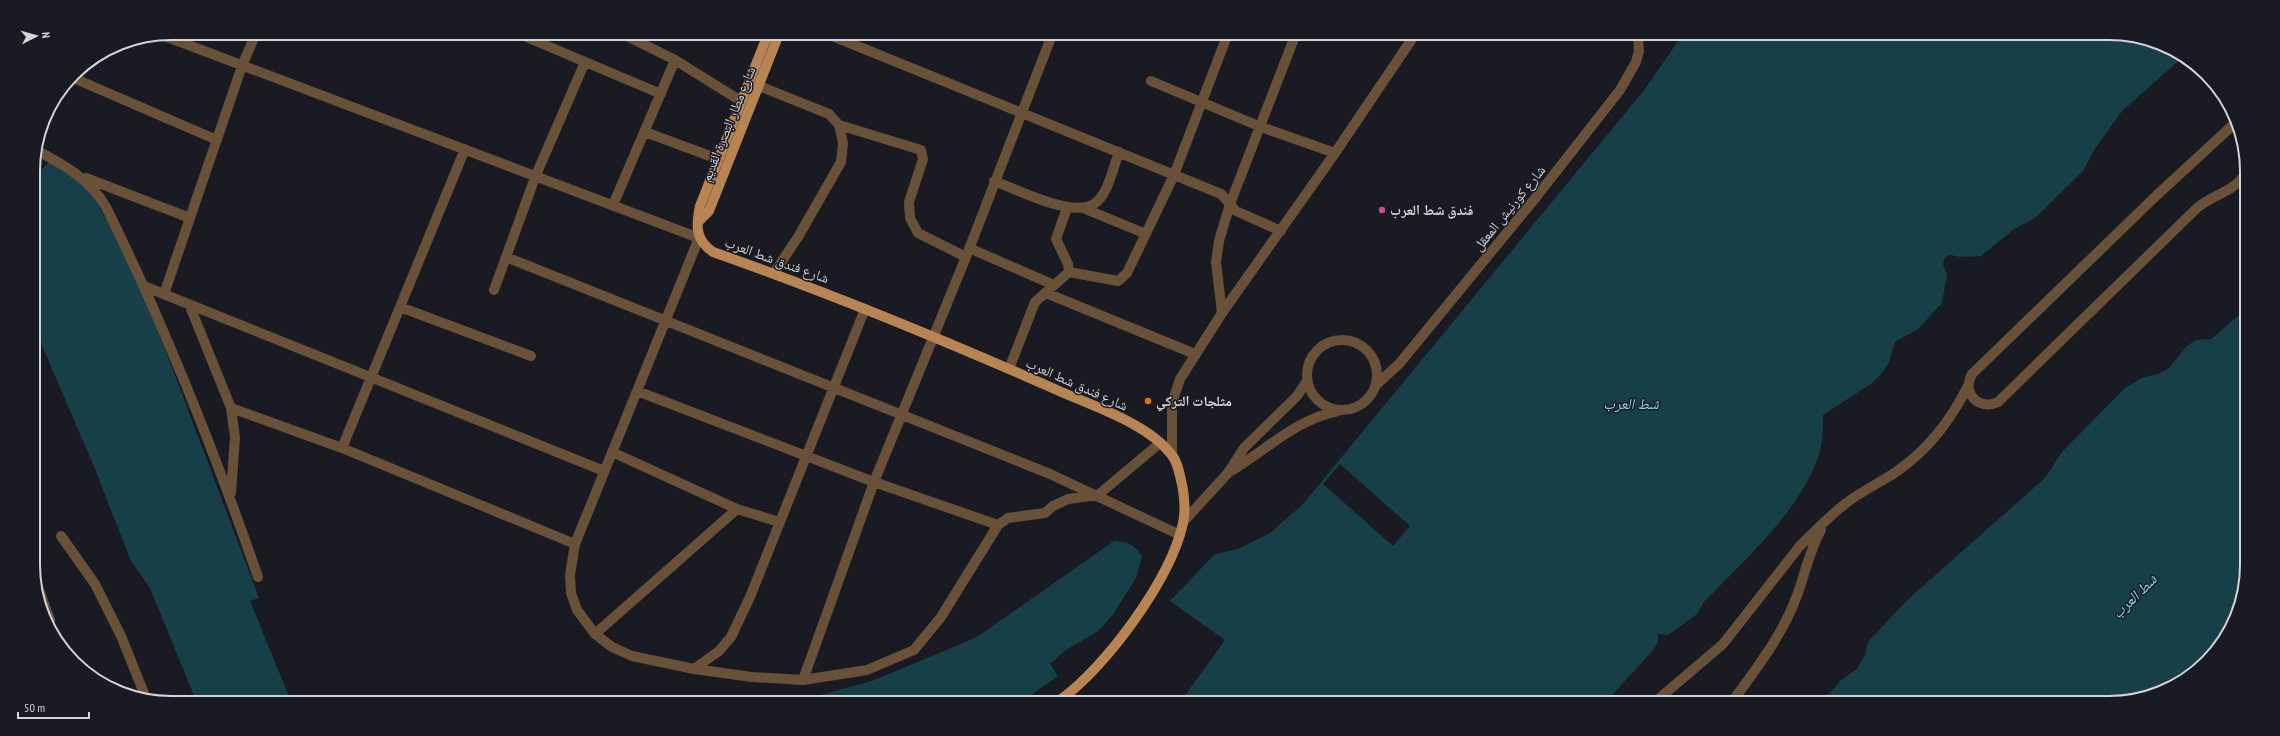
<svg xmlns="http://www.w3.org/2000/svg" width="2280" height="736" font-family="'PT Sans Narrow','Noto Naskh Arabic',sans-serif">
<rect width="100%" height="100%" fill="#1a1b22"/>
<!-- water -->
<path fill="#163f48" d="M1679,37L2145,38L2178,52L2184,56L2122,111L2094,150L2083,171L2035,218L2014,229L1981,256L1961,257L1950,255L1945,257L1943,264L1947,275L1942,303L1918,329L1895,342L1888,364L1881,374L1872,383L1823,415C1823,431 1823,448 1816,463C1794,517 1744,560 1704,602L1697,614L1668,635L1658,634V642L1654,649L1606,702L1181,701L1225,640L1170,601L1214,555L1240,548L1270,533L1303,504L1645,89L1676,44Z
M49,162L88,187L136,272L259,598L250,601L290,699L195,698L150,588L131,561L93,464L34,327L33,192L38,173Z
M2244,311L2242,601L2224,641L2193,674L2161,693L2118,703L1816,702L1833,690L1841,680L1857,669L1865,655L1868,642L1906,601L2045,478L2062,452L2125,388L2144,377L2158,374L2169,368L2187,346L2196,340L2211,339Z
M1114,541C1128,542 1134,544 1142,556L1136,578L1112,616L1098,631L1066,650L1050,664L1058,676L1024,700H802L872,681L977,637Z"/>
<!-- pier -->
<path fill="#1a1b22" d="M1340,464L1410,526L1393,546L1323,484Z"/>
<g fill="none" stroke-linecap="round" stroke-linejoin="round">
<!-- street -->
<path stroke="#695039" stroke-width="10" d="M623,34L675,60L741,101
M162,35L699,238L575,544L570,575L571,593L577,610L595,634L612,647L632,656L694,669L752,677L803,680L867,670L914,650L941,617L998,525L1008,518L1045,513L1053,506L1068,499L1098,495L1160,443
M830,35L1221,194L1236,211L1281,231
M524,36L661,94
M71,77L217,140
M1151,81L1261,127L1335,153
M759,86L829,114L839,125L843,143L841,162L798,237L774,273
M2234,124L2157,195L1972,374C1961,393 1979,411 1998,402L2197,208C2212,195 2231,193 2244,176
M839,125L921,150L923,159L909,202L910,218L918,233L966,257
M645,132L718,159
M36,150C64,165 90,179 106,207C165,326 214,450 258,577
M86,178L190,218
M994,181C1016,189 1072,218 1094,204C1108,195 1113,168 1119,152
M613,205L675,60
M1067,208L1056,239L1068,264L1069,272
M1083,208L1146,234
M969,248L1054,285
M506,257L1050,474L1180,535
M146,287L604,471
M494,290L536,175L585,62
M1046,293L1195,354
M164,294L242,66L256,33
M189,304L231,408L235,437L231,493
M400,307L531,356
M1222,313L1216,262L1219,241L1230,204L1295,36
M1307 375a35 35 0 1 1 70 0a35 35 0 1 1-70 0Z
M1009,369L1035,302L1069,272L1118,281L1127,273L1174,175L1227,36
M1377,384L1399,364L1537,196L1620,90L1636,62L1639,51L1638,37
M637,391L874,482L998,525
M231,408L342,448L575,544
M342,448L465,149
M612,452L737,509L779,522
M1172,454V403L1180,379L1222,313L1333,156L1414,36
M1231,471C1266,450 1297,419 1338,411
M1184,521L1228,473L1244,448L1297,396L1307,381
M61,536L95,584L121,636L146,698
M36,582L50,620
M595,634L737,509
M694,669L719,651L731,637L750,597L865,309
M803,680L874,482L966,257L1052,35
M1655,702L1723,644L1799,547C1815,531 1831,514 1849,501C1864,490 1881,482 1896,472C1929,449 1950,421 1968,386
M1732,702C1756,669 1782,636 1796,598C1805,575 1809,551 1821,530"/>
<!-- primary -->
<path stroke="#b88453" stroke-width="10" d="M768,34L700,206C696,225 695,240 713,252C830,293 944,340 1057,390C1092,406 1147,423 1171,454C1177,461 1179,471 1181,480C1184,493 1186,509 1183,523C1171,579 1106,667 1060,700
M699,221L709,211L779,34"/>
</g>
<!-- markers -->
<circle fill="#d1479c" stroke="#1a1b22" stroke-width="1.5" cx="1382" cy="210" r="4"/>
<circle fill="#e8710a" stroke="#1a1b22" stroke-width="1.5" cx="1148" cy="401" r="4"/>
<g text-anchor="middle" dominant-baseline="central" stroke-width="3" stroke-linejoin="round" paint-order="stroke">
<!-- street labels -->
<g font-size="14" fill="#d3d4d9" stroke="#1a1b22">
<text transform="translate(728 124) rotate(-68)">شارع مطار البصرة القديم</text>
<text transform="translate(1509 208) rotate(-51)">شارع كورنيش المعقل</text>
<text transform="translate(777 260) rotate(20)">شارع فندق شط العرب</text>
<text transform="translate(1077 384) rotate(24)">شارع فندق شط العرب</text>
</g>
<!-- poi labels -->
<g font-size="14" font-weight="bold" fill="#d3d4d9" stroke="#1a1b22" text-anchor="start">
<text x="1390" y="210">فندق شط العرب</text>
<text x="1156" y="401">مثلجات التركي</text>
</g>
<!-- water labels -->
<g font-size="15" font-style="italic" fill="#8cd5e9" stroke="#1a1b22">
<text x="1631" y="403">شط العرب</text>
<text transform="translate(2134 596) rotate(-44)">شط العرب</text>
</g>
</g>
<!-- crop -->
<path d="M0 0H2280V736H0ZM171 40H2109A131 131 0 0 1 2240 171V565A131 131 0 0 1 2109 696H171A131 131 0 0 1 40 565V171A131 131 0 0 1 171 40Z" fill="#1a1b22" fill-rule="evenodd"/>
<path fill="none" stroke="#d3d4d9" stroke-width="2" d="M171 40H2109A131 131 0 0 1 2240 171V565A131 131 0 0 1 2109 696H171A131 131 0 0 1 40 565V171A131 131 0 0 1 171 40Z"/>
<!-- north arrow -->
<g transform="translate(36 36) rotate(84)" stroke="#1a1b22" stroke-width="3" paint-order="stroke">
<path d="M0-3L7 15L0 10L-7 15Z" fill="#d3d4d9"/>
<text y="-6" font-size="11" font-weight="bold" text-anchor="middle" fill="#d3d4d9">N</text>
</g>
<!-- scale -->
<path d="M18 712v6h71v-6" fill="none" stroke="#d3d4d9" stroke-width="2"/>
<text x="24" y="712" font-size="12" fill="#d3d4d9" stroke="#1a1b22" stroke-width="3" paint-order="stroke">50 m</text>
</svg>
